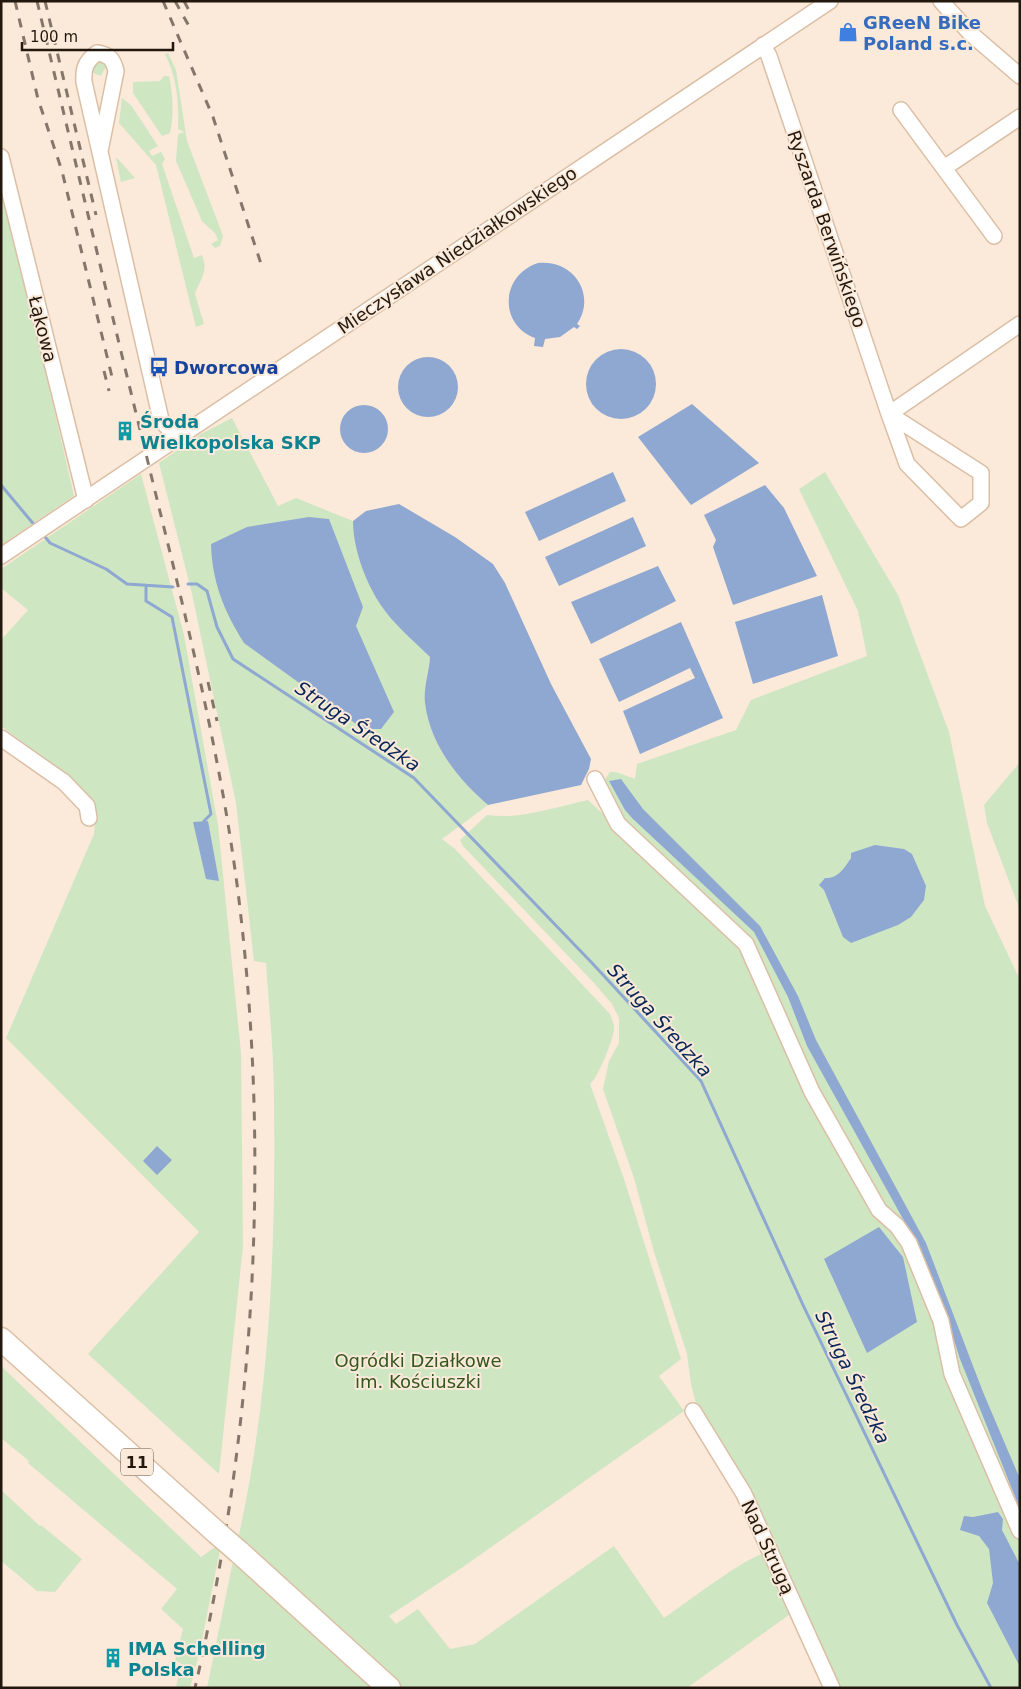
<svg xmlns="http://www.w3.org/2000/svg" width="1021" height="1689" font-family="'DejaVu Sans',sans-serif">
<rect width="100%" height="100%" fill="#fbe9d9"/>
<!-- green -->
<path fill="#cfe6c3" d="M168,53L176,70L187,141L223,236L220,246L215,248L211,244L218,240L215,233L202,221L176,161L178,134L185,132L178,129C179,102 177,78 165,54Z
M101,62L106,64L110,71L105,68L101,76L89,71L95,63Z
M164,76H169C173,95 174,114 170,133L162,136L133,93V82L160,81Z
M122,98L131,105L158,146L149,151L152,156L161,152L165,159L162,164L194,258L202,255C209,272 200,279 195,294L204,324L196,327L156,165L119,123Z
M116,158H117L135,178L121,182Z
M6,199L74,496L1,545V200Z
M232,418L278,506L296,498L353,521C354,548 365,581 380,604C392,622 415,641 430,657C428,672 423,689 425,703C430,745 458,779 488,805L442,839L455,849L610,1014C612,1019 614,1024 614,1029C614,1038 597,1080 590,1084L624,1179L681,1359L659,1376L684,1411L463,1567L389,1616L396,1624L418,1609L450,1649L475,1644L614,1546L664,1618C682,1606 750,1554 764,1554L793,1612L687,1688H401L238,1539C270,1396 276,1246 274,1099C274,1054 269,1008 266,963L254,961L236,803L192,594L159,463L201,434Z
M825,472L898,595L949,732L985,906L1020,980V1525L968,1405L943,1321L810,1079L749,941L621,822L603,782L610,772H616L635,779L637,764L736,730L751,700L867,656L858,611L799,489Z
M141,474L184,635L218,825L241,1053L243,1246L219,1474L88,1354L199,1232L6,1038L94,834L96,808L70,778L1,726V640L28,610L1,588V569Z
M1020,762V910L987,823L984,805Z
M588,800L743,946L810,1098L906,1245L1020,1538V1688H838L697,1408L691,1384L687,1354L654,1252L634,1178L603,1089L609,1061L619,1043V1018L612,1004L594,983L463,846L460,840L487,815C520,820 555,807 588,800Z
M1,1366L201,1557L215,1547L220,1550L200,1650L190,1688H176L181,1663L175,1661L183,1629L161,1609L177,1589L28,1463L29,1461L1,1438Z
M1,1490L40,1526L41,1525L82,1559L55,1592L37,1591L1,1561Z
M233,1561L377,1688H207Z"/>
<!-- water -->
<path fill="#8fa8d1" d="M538,263C573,259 597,294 577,324L580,326L577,329L574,327L560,337L545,339L543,347L534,346L535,338C498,324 501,275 538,263Z
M586 384a35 35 0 1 1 70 0a35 35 0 1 1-70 0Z
M398 387a30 30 0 1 1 60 0a30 30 0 1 1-60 0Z
M692,404L759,463L691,505L638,437Z
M340 429a24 24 0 1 1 48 0a24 24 0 1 1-48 0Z
M613,472L626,501L539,541L525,512Z
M765,485L784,508L817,576L733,605L713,547L716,540L704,515Z
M399,504L455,537L493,564L505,583L551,684L591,759L589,769L581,785L488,805C458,779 430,745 425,703C423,689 429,672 430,657C414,641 393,624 380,604C365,581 353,548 353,521L366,511Z
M309,517L329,519L363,607L356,626L394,712L381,729H363L244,643C224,611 212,582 211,544L247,527Z
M633,517L646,546L559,586L545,557Z
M658,566L676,601L591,644L571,602Z
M822,595L838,656L753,684L735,622Z
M681,622L723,718L640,754L623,711L695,678L690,668L619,702L599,659Z
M621,779L643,809L760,926L798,996L816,1040L926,1243L983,1392L1020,1479V1509L960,1359L944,1309L918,1246L807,1046L788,997L754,932L632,818L625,810L609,781Z
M208,821L219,881L206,879L193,822Z
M875,845L904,849L912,854L926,886L924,900L911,917L898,925L851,943L843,937L824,890L819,885L825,878C838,879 845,867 851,858V853Z
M157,1146L172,1160L157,1175L143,1161Z
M879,1227L903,1257L917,1322L867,1353L824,1259Z
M998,1512L1003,1519L1002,1530L1020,1565V1667L987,1603L993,1583L989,1549L979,1536L960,1530L964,1516L973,1517Z"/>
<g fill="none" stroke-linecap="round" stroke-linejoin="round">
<!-- stream -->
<path stroke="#8fa8d1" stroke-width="3" d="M1,485L36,527
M42,533L50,543L106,569L127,584L173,587
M188,584H197L207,591L217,627L233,659L414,778L593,964L701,1081L803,1305L957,1625L991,1688
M146,585V601L172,617L211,814L204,821"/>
<defs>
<path id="minor" d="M941,1L970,33L1020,76
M763,45L769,56L889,414L907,464L961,519L981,503V473L889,414
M901,110L994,236
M100,151L116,71C113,59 110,55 97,53C86,61 83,68 84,82L161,420L178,439
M1,157L86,500
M944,168L1020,117
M889,414L1020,324
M1,556L830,1
M1,738L64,782L87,806L89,818
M595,779L618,824L746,944L812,1092L879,1210L897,1226L909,1243L941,1321L952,1374L1020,1531
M693,1411L744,1494L832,1688"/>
<path id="highway" d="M1,1339L217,1533
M239,1552L389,1688"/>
</defs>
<!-- minor casing -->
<use href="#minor" stroke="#dbbfa5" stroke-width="18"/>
<!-- highway casing -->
<use href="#highway" stroke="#dbbfa5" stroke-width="25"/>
<!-- minor -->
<use href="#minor" stroke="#fff" stroke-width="15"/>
<!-- highway -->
<use href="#highway" stroke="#fff" stroke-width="22"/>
<!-- rail -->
<path stroke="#84776a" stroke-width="3" stroke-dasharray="9 9" stroke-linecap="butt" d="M15,1L38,99L62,171L113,381
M37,1C73,152 109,303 146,454C181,599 219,743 238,892C271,1157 255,1427 195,1688
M45,1L96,215
M163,1L213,117L263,270
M175,1L190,28
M184,1L192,16
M104,371L109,391
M208,682L217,721"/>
<defs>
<path id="highway-bridge" d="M217,1533L239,1552"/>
</defs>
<!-- highway-bridge casing -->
<use href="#highway-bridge" stroke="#dbbfa5" stroke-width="25" stroke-linecap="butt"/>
<!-- highway-bridge -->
<use href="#highway-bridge" stroke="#fff" stroke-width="22"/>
</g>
<!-- icons -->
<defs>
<symbol id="shop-bare" viewBox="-9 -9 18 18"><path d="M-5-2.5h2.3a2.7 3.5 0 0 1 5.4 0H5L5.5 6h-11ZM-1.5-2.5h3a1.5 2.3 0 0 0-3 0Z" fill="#3f7fe0" stroke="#fbe9d9" stroke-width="2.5" paint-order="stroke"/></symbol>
<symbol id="bus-bare" viewBox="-9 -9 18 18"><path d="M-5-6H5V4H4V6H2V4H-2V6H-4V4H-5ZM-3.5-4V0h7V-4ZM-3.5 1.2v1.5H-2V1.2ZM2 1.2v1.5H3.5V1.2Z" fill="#1a4fb4" stroke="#fbe9d9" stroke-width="2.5" paint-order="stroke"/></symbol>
<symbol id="building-bare" viewBox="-9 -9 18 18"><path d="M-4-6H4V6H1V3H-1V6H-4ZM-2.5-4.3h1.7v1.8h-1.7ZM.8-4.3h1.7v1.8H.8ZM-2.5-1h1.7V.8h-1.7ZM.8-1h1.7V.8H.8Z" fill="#0f9aa8" stroke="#fbe9d9" stroke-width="2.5" paint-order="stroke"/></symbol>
</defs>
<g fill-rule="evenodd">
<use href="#shop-bare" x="834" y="18" width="28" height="28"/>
<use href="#bus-bare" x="145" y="353" width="28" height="28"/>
<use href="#building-bare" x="111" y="417" width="28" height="28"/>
<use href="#building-bare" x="99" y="1644" width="28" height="28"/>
</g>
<g text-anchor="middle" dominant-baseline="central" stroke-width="4" stroke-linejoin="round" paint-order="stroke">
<!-- shield labels -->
<rect fill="#fbe9d9" stroke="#63574b" stroke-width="1" x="121" y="1448.5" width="32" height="27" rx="4"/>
<g font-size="16" font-weight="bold" fill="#22180e">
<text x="137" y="1462">11</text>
</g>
<!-- shop labels -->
<g font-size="18" font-weight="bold" fill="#366cbe" stroke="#fbe9d9" text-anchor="start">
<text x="863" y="22">GReeN Bike<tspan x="863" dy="21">Poland s.c.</tspan></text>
</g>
<!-- street labels -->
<g font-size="18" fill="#22180e" stroke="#fbe9d9">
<text transform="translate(827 229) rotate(71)">Ryszarda Berwińskiego</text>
<text transform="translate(457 250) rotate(-34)">Mieczysława Niedziałkowskiego</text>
<text transform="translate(43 329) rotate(76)">Łąkowa</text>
<text transform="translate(768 1547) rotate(65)">Nad Strugą</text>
</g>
<!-- transit labels -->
<g font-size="18" font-weight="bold" fill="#164399" stroke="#fbe9d9" text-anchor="start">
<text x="174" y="367">Dworcowa</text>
</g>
<!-- culture labels -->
<g font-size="18" font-weight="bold" fill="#0d838f" stroke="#fbe9d9" text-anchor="start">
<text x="140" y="421">Środa<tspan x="140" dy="21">Wielkopolska SKP</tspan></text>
<text x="128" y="1648">IMA Schelling<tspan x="128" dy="21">Polska</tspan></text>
</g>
<!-- park labels -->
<g font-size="18" fill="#32571d" stroke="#fbe9d9">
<text x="418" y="1360">Ogródki Działkowe<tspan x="418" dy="21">im. Kościuszki</tspan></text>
</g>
<!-- water labels -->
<g font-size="19" font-style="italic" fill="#072658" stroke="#fbe9d9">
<text transform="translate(358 726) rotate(34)">Struga Średzka</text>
<text transform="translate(660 1020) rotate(48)">Struga Średzka</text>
<text transform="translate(853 1377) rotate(64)">Struga Średzka</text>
</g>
</g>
<!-- border -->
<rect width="1021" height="1689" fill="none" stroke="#22180e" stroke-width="5"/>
<!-- scale -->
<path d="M22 42v8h151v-8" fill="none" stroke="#22180e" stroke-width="2.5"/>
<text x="30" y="42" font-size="15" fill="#22180e" stroke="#fbe9d9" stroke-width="4" paint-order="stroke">100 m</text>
</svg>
